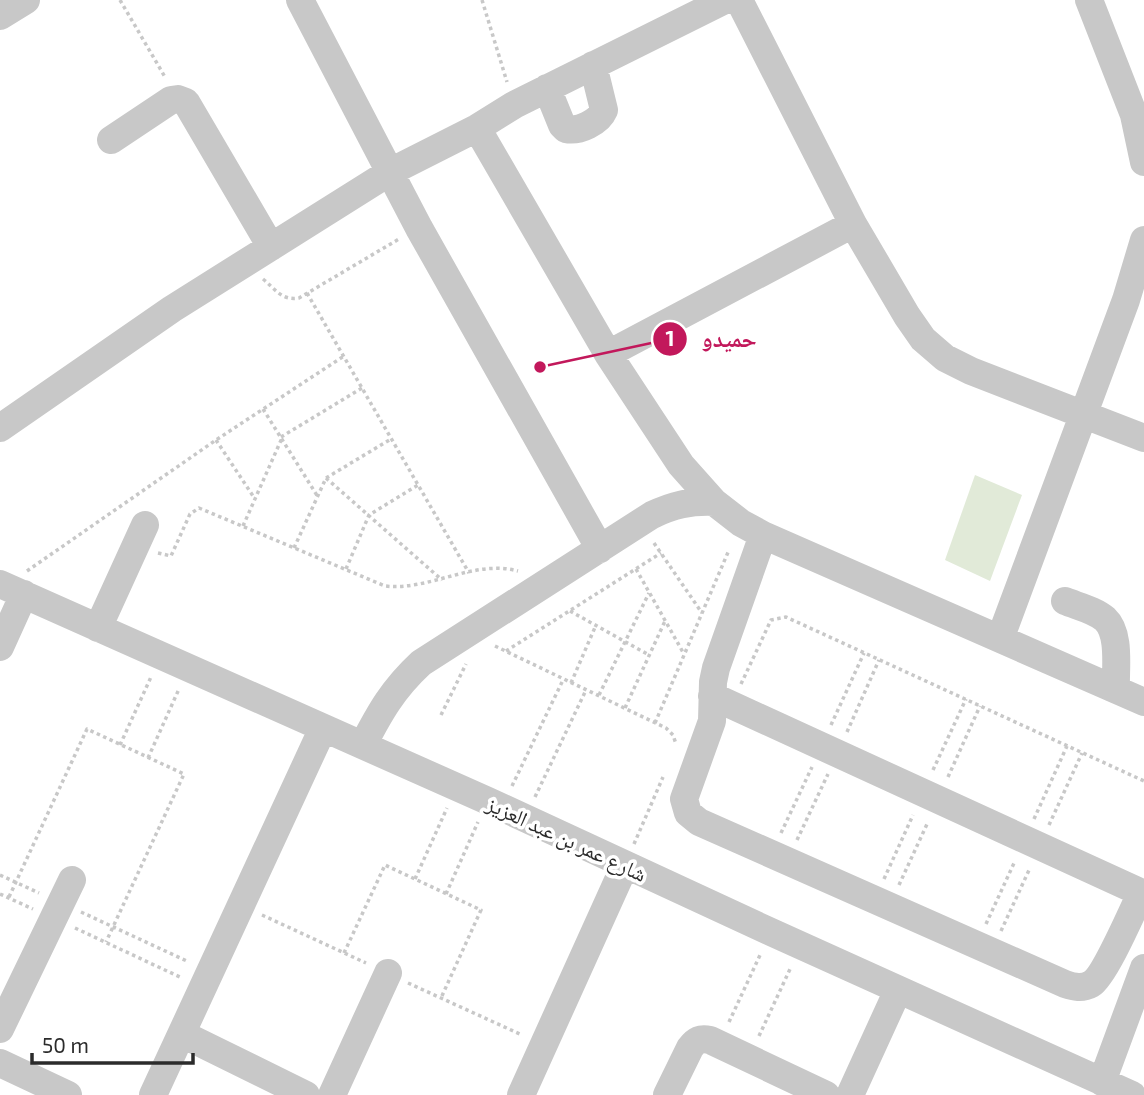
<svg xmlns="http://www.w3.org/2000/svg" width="1144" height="1095" font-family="'Exo 2','Noto Naskh Arabic',sans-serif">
<rect width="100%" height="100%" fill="#fff"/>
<!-- green -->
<path fill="#e1ead8" d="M975,475L1022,495L990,581L945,560Z"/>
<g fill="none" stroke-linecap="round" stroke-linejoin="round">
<!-- path -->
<path stroke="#c8c8c8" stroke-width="3.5" stroke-dasharray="3.5 3.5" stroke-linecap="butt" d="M120,0L165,77
M482,0L507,82
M263,279C275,289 282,301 299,298L399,239
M307,293L469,573
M263,409L318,497
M281,437L362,388
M216,440L255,499
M326,478L442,580
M243,526L282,438
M654,543L702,613
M294,548L326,478L391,439
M158,553L171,556L190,514L199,508L385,586C430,591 474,559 518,571
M346,569L369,515L418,485
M636,569L684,654
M27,571L216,440L344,356
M570,611L649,655
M495,646L666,728L673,735L676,744
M506,651L661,553
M571,683L596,625
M741,684L771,620L786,617L1144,781
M599,695L649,593
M625,708L665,621
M441,715L466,664
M655,723L729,550
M831,725L864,653
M847,732L879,660
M120,745L151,677
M148,758L179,689
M933,770L966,699
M948,777L980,706
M512,786L563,680
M535,797L586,690
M1034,819L1067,746
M1049,825L1082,753
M781,833L812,767
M797,840L828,774
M634,844L663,777
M0,875L39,893
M415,879L447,808
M884,879L913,815
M899,885L928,822
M0,894L33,909
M446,894L478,822
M9,897L87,729L184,774L106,942
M81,912L189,962
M262,915L366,963
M986,924L1015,861
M75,928L182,978
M1001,931L1030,868
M344,953L385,865L481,910L441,998
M408,983L522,1035
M729,1022L761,953
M759,1036L791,967"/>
<!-- minor -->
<path stroke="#c8c8c8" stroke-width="28" d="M300,0L419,228L600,549
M739,0L853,224L907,316L923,339L945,358L971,371L1144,438
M1089,0L1134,115L1144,162
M0,16L26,0
M547,88L562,125L566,129C579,132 599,122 604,110L593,65
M477,128L608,354L681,465L714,502L741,523L763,535L1144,702
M111,140L171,100L178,99L186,102L271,247
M608,354L853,224
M0,428L172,309L390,172L477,128L514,105L725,0
M763,535L716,668L713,682L712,721L684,799L688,813L699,822L1065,984C1074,987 1082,989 1091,984C1104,977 1133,910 1141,893
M0,584L488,801L771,932L1132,1095
M1065,601C1077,606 1095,610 1105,619C1121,634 1115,669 1116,689
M98,628L145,525
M1000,639L1126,300L1144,240
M0,647L24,594
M712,696L1144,894
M363,745C380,712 393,689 421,663L652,515C673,505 690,501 714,502
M0,1029L72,880
M182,1034L306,1095
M0,1063L68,1095
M1102,1082L1144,968
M153,1095L323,728
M332,1095L388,973
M521,1095L625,865
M667,1095L690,1048C696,1040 700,1038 710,1040L826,1095
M850,1095L898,990"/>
</g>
<g text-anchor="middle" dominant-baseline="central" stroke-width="7" stroke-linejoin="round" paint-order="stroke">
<!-- street labels -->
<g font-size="21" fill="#2b2b2b" stroke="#fff">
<text transform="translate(567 838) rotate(25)">شارع عمر بن عبد العزيز</text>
</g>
</g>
<!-- callouts -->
<path fill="none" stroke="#c2185b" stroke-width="2.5" d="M540 367L670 339"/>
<g fill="#c2185b" stroke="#fff" stroke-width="2.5">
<circle cx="540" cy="367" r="7"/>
<circle cx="670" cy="339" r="18"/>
</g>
<g font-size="21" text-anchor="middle" font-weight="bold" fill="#fff">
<text x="670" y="346">1</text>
</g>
<g font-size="23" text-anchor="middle" font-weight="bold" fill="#c2185b" stroke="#fff" stroke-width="7" stroke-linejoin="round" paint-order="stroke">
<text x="729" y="347">حميدو</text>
</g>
<!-- scale -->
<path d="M32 1053v10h161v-10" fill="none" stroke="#2b2b2b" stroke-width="3.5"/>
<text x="42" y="1053" font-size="21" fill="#2b2b2b" stroke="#ffffff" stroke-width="5" paint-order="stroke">50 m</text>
</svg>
